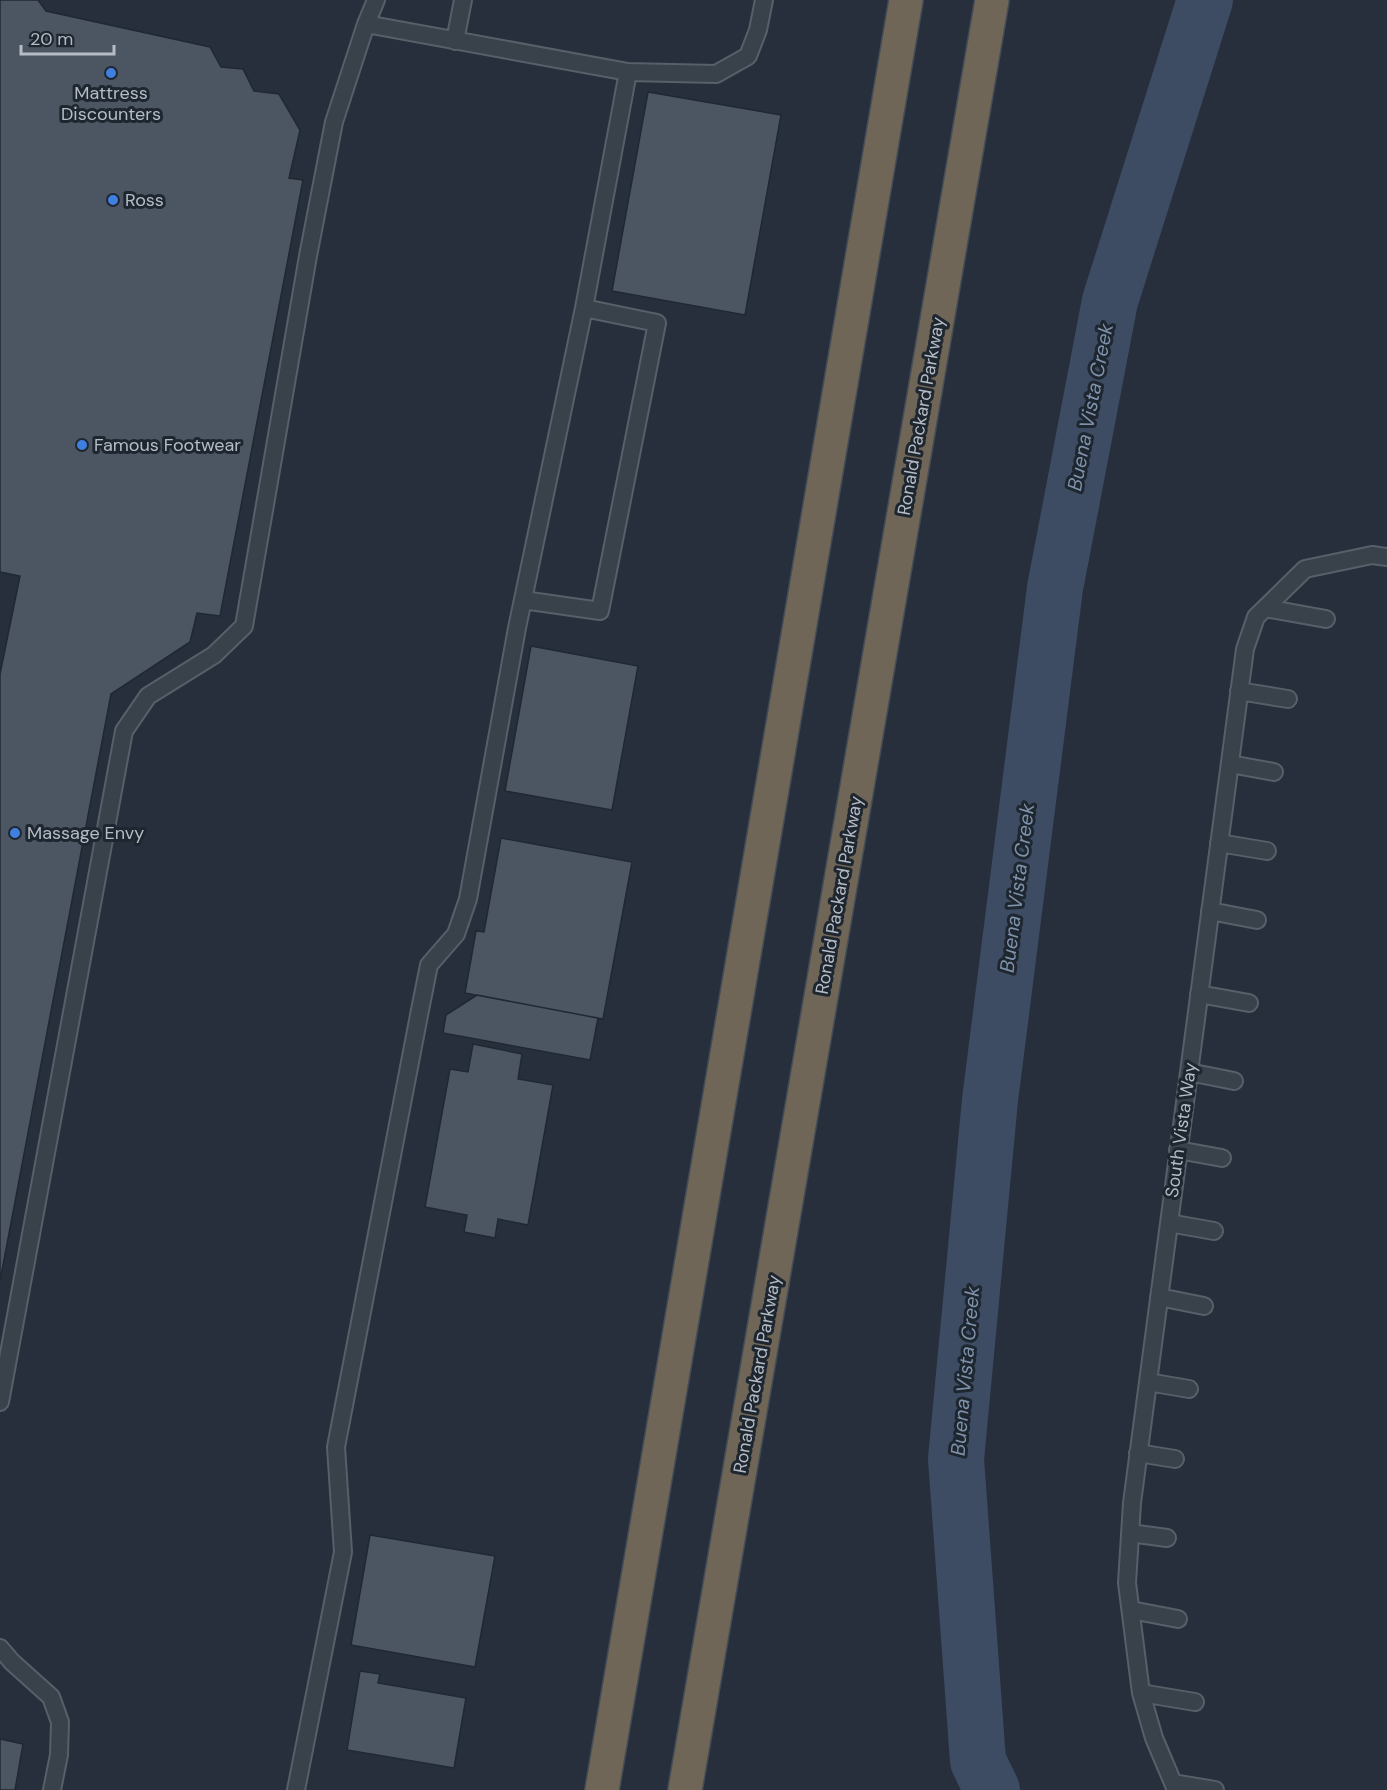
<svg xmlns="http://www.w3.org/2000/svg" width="1387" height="1790" font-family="'DM Sans',sans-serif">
<rect width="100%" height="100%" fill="#262f3b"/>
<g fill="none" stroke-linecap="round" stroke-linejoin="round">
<!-- river -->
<path stroke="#3d4c62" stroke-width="56" d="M992,1790L978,1761L956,1459L990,1100L1055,588L1110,301L1205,0"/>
</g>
<!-- building -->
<path fill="#4c5663" stroke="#202832" stroke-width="1.5" d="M0,0H38L46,11L210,47L221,67L243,69L254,91L279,94L300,130L289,178L303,180L220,616L197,613L190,642L111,694L0,1281V674L20,576L0,572Z
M648,92L781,115L745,315L612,291Z
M531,646L638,666L612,810L505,791Z
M501,838L632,862L603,1019L465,993L476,931L484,932Z
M477,995L598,1018L590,1060L443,1033L446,1015Z
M473,1044L522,1054L518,1079L553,1085L528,1225L498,1219L495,1238L464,1232L467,1215L425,1207L450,1069L468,1072Z
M370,1535L495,1556L475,1667L351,1645Z
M360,1671L380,1674L378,1683L466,1698L454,1768L347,1750Z
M0,1739L23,1744L15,1790H0Z"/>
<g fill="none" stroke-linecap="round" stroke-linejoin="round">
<defs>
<path id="service" d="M366,24L628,72L716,74L748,56L758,30L764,0
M455,41L463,0
M523,600L600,611L657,323L584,308
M1265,608L1326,619
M1239,691L1288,699
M1230,764L1274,772
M1219,843L1267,851
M1210,911L1257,920
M1199,994L1249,1003
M1189,1072L1234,1081
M1178,1150L1222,1158
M1169,1223L1214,1231
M1159,1297L1204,1306
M1148,1382L1189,1389
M0,1402L124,731L148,696L214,655L244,626L308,256L334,122L366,24L376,0
M1138,1453L1175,1459
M1130,1533L1167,1538
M1131,1610L1178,1619
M0,1648L12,1662L51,1697L60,1722L59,1755L52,1790
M1141,1693L1195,1702
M1173,1783L1215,1790
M296,1790L343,1552L336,1447L420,1010L429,965L456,934L468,899L517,628L584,308L628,72
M1176,1790L1154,1738L1141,1693L1127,1583L1132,1503L1245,649L1256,617L1305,569L1372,555L1387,557"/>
<path id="motorway" d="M602,1790L906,0
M685,1790L992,0"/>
</defs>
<!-- service casing -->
<use href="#service" stroke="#575f69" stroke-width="20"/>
<!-- motorway casing -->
<use href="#motorway" stroke="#444c56" stroke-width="36"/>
<!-- service -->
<use href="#service" stroke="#39414b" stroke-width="16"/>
<!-- motorway -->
<use href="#motorway" stroke="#706657" stroke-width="33"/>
</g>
<!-- markers -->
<g fill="#3f7fe0" stroke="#1e2630" stroke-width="2">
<circle cx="111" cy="73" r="6"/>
<circle cx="113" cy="200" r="6"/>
<circle cx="82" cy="445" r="6"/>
<circle cx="15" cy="833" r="6"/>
</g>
<g text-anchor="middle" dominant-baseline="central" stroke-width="6" stroke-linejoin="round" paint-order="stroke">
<!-- poi labels -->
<g font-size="18" fill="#b5bcc6" stroke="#1e2630" text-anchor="start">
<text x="111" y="93" text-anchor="middle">Mattress<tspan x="111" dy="21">Discounters</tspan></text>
<text x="125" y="200">Ross</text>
<text x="94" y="445">Famous Footwear</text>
<text x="27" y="833">Massage Envy</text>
</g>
<!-- street labels -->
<g font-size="18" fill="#b5bcc6" stroke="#1e2630">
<text transform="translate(921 416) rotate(-80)">Ronald Packard Parkway</text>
<text transform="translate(839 895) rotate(-80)">Ronald Packard Parkway</text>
<text transform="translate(1181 1130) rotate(-82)">South Vista Way</text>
<text transform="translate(757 1374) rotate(-80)">Ronald Packard Parkway</text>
</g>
<!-- water labels -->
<g font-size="20" font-style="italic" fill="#7f92ab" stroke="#1e2630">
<text transform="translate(1090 407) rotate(-79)">Buena Vista Creek</text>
<text transform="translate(1017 888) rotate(-83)">Buena Vista Creek</text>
<text transform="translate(965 1371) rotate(-85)">Buena Vista Creek</text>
</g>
</g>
<!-- scale -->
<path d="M21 45v9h93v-9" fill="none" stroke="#b5bcc6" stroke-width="3"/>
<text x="30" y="45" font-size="18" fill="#b5bcc6" stroke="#1e2630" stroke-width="4.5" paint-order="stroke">20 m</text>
</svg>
